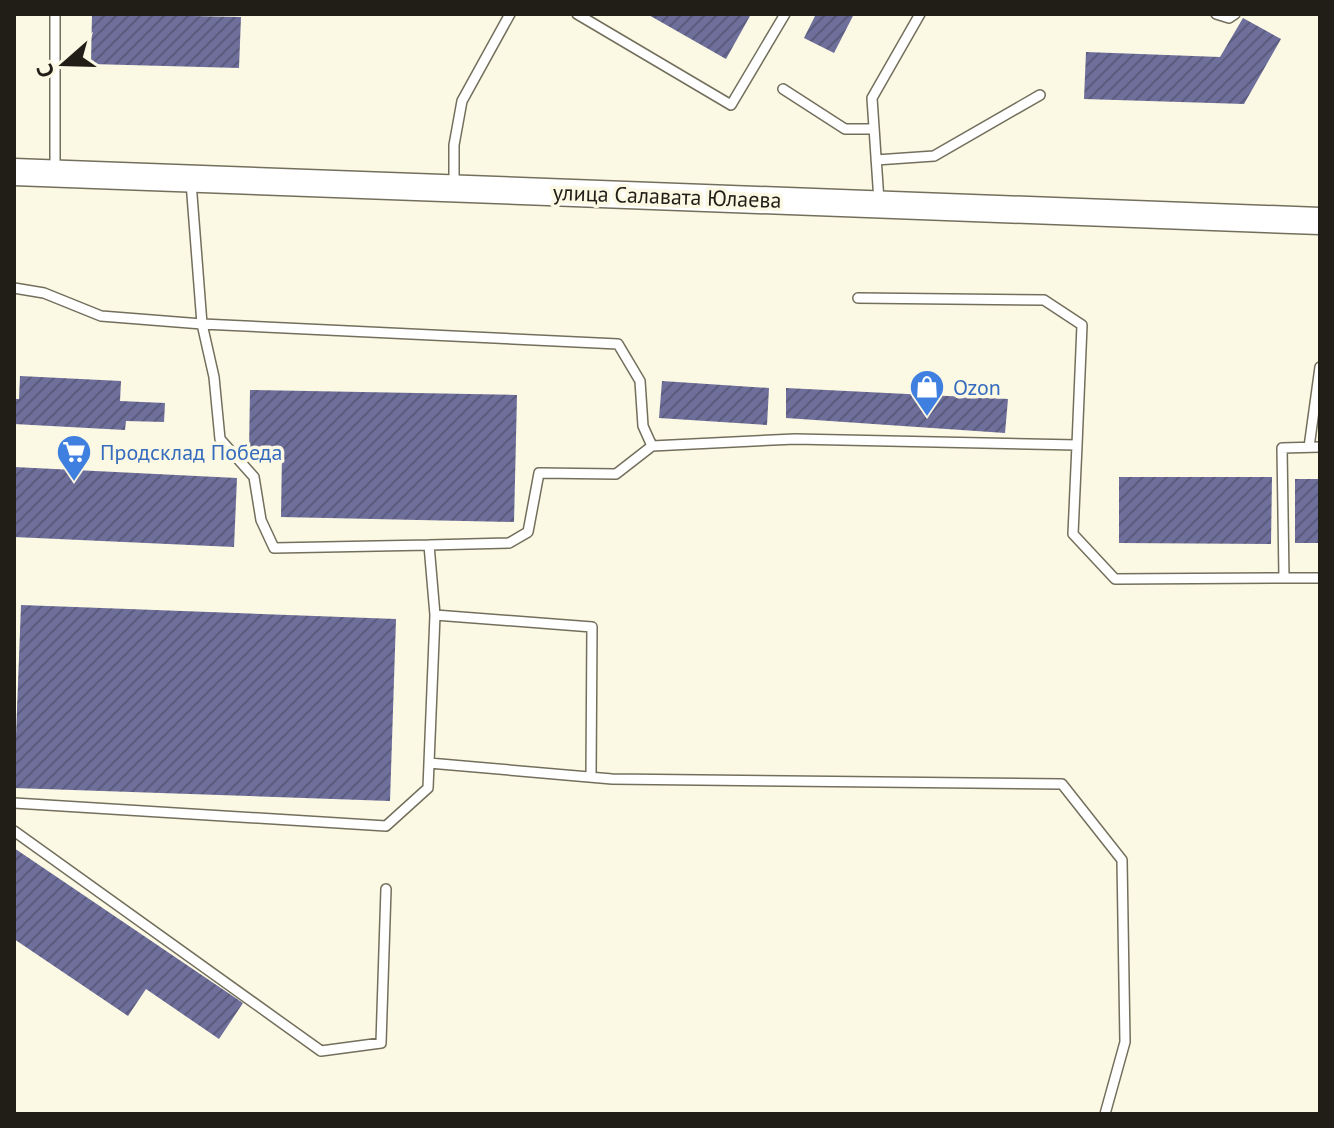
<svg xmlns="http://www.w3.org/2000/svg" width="1334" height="1128" font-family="'PT Sans',sans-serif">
<defs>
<pattern id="building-hatch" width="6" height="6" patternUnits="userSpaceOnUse" patternTransform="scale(2)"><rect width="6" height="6" fill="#6e6f9a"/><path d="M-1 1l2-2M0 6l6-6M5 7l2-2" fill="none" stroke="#5a5b7d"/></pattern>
</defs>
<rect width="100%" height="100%" fill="#fbf8e3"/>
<!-- building -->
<path fill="url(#building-hatch)" d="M92,14L241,17L239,68L91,64Z
M647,14H746L750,16L726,59Z
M816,14H854L834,53L804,38Z
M1243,18L1281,39L1244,104L1084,99L1086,52L1220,57Z
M20,376L121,381L120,401L165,403L164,422L126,421L125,430L14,424V399H19Z
M662,381L769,388L767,425L659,418Z
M786,388L1008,399L1005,433L786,418Z
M250,390L517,395L514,522L281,517L282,453L249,452Z
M14,467L237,478L234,547L14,537Z
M1119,477H1272L1271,544L1119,543Z
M1295,479H1320V543H1295Z
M21,605L396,619L390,801L14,788Z
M14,848L243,1003L219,1039L146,989L128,1016L14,939Z"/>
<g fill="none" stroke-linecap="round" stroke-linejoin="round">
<defs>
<path id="lane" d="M55,14V171
M577,14L731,105L785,14
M1216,14L1229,18L1235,14
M783,89L845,129H873
M876,160L934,156L1040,95
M454,185V145L462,101L510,14
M879,201L872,98L920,14
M14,288L44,293L101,316L202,324L618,344L640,381L643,426L652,446L795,439L1077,445L1082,325L1044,300L858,298
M1077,445L1073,534L1115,579L1284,578
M1309,447L1320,367
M1320,447L1282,448L1284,578H1320
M429,545L509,543L528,532L539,473L616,474L652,446
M435,615L592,627L591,777
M429,763L612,779L1062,784L1122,860L1125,1042L1105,1114
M14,803L386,826L428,788L435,615L429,545L274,548L261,520L254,477L220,439L214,377L202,324L191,182
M14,831L321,1051L381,1043L386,889"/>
<path id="secondary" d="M14,172L1320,221"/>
</defs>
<!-- lane casing -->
<use href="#lane" stroke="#736f5d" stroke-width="12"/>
<!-- secondary casing -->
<use href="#secondary" stroke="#736f5d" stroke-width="29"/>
<!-- lane -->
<use href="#lane" stroke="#fff" stroke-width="9"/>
<!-- secondary -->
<use href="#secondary" stroke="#fff" stroke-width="26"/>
</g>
<!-- icons -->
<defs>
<symbol id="shop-pin" viewBox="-11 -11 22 30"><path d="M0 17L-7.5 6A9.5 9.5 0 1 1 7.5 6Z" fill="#3f7fe0" stroke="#fbf8e3"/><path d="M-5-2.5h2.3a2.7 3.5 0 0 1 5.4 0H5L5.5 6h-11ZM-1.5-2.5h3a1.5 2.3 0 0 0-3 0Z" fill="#fff"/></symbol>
<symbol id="supermarket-pin" viewBox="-11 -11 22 30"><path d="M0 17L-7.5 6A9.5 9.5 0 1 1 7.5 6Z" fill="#3f7fe0" stroke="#fbf8e3"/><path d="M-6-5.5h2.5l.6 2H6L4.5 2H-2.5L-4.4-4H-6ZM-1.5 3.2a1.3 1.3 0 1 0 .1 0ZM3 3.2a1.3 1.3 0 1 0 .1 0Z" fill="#fff"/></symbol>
</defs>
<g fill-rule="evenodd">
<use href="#shop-pin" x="907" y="367" width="40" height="54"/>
<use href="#supermarket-pin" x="54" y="432" width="40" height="54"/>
</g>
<g text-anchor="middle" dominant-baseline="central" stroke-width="7" stroke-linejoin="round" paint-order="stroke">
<!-- street labels -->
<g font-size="22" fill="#201e17" stroke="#fbf8e3">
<text transform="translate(667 196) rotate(2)">улица Салавата Юлаева</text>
</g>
<!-- shop labels -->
<g font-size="22" fill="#366cbe" stroke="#fbf8e3" text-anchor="start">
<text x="953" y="387">Ozon</text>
<text x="100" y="452">Продсклад Победа</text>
</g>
</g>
<!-- border -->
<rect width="1334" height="1128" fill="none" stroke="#201e17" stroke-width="32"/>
<!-- north arrow -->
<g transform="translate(64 64) rotate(250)" stroke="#fbf8e3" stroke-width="6" paint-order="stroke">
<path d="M0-6L14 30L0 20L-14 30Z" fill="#201e17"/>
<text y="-12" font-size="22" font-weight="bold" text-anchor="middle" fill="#201e17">С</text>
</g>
</svg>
